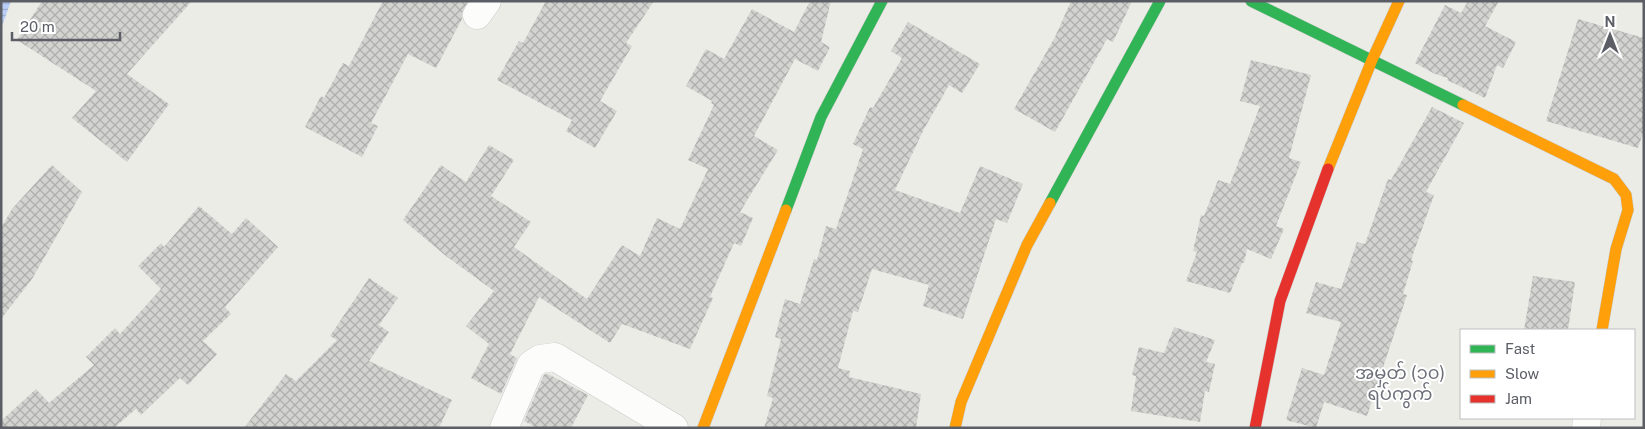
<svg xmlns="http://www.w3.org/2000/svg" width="1645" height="429" font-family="'Public Sans','Noto Sans Myanmar',sans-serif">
<defs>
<pattern id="water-rules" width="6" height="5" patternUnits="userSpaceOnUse" patternTransform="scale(1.25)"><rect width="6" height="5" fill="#bacff8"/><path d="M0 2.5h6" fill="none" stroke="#9aabcd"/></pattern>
<pattern id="building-cross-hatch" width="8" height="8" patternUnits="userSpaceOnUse" patternTransform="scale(1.25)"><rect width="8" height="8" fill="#d3d3d0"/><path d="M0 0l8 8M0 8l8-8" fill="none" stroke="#aeaead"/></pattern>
</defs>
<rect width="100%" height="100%" fill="#ecece7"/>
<!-- water -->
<path fill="url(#water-rules)" d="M1,1H11L1,29Z"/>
<!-- building -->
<path fill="url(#building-cross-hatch)" d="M42,1H192L127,74L169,104L127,162L72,118L96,91L17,40Z
M383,1H468L462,13V19L436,68L408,54L371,123L378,126L362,157L305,127L321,96L324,98L343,63L349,66Z
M546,1H654L626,43L632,46L600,101L617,111L595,148L566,131L572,120L497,80L519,41L523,43Z
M810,1H831L821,42L830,47L818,71L795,59L754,136L778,150L740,212L753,218L741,246L734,243L710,297L713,298L690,349L622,324L610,343L539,297L510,354L517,358L501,394L471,378L489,344L466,326L494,291L446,256L403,220L441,165L466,182L489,145L514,160L491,196L531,222L514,247L587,299L622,245L640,256L657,218L680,229L708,169L688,160L714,105L711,103L712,101L686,86L706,49L724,59L752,9L794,32Z
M1071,1H1132L1113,42L1107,39L1055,132L1014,109L1055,37Z
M1468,1H1499L1485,26L1516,42L1503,68L1497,65L1485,98L1447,80L1448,78L1435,74L1415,63L1445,5L1461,13Z
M1578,19L1644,38V130L1638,148L1546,121Z
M908,22L980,64L962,93L949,85L924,129L895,190L960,213L980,166L1023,184L1007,223L996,219L963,319L923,306L929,285L872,269L858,312L853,311L838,368L850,371L849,377L921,394L916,428H764L773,398L767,396L781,339L775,337L785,299L800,304L814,259L817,260L826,226L836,229L863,149L853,144L870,107L873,108L902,58L891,51Z
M1251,60L1311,75L1289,158L1301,162L1276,226L1284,229L1271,259L1247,249L1244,263H1242L1230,293L1186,281L1197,252L1193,251L1201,215L1204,216L1218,180L1230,184L1260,106L1240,101Z
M1432,107L1464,123L1426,192L1434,195L1411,260L1413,261L1403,294L1407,295L1367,416L1324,402L1316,428L1286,420L1302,368L1324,375L1341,322L1306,313L1316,282L1341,289L1357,242L1365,244L1388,179L1391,180Z
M52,165L82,192L32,279L1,319V228L12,209Z
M199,206L232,234L246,218L278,247L225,307L231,314L203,341L217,354L188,385L180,378L141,415L136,409L114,428H1V421L36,389L49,403L94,365L86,357L115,328L120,334L161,289L138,266L161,243L164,247Z
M1533,276L1575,282L1568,330H1524Z
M369,278L398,298L379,325L389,332L369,361L452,400L439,428H244L286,374L296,381L337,340L330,336Z
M1174,327L1215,340L1206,362L1215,364L1209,392L1205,391L1200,422L1131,411L1136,376L1132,375L1139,347L1164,353Z
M546,374H548L588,395L571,428H537L524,421L544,375Z"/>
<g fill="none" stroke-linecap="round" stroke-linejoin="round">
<defs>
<path id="street" d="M477,15L487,1
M504,428L531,365L540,359L555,357L674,428
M1586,428L1587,418"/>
<path id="fast" d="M1251,1L1463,105
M1050,203L1160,1
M786,210L821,117L882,1"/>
<path id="slow" d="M1463,105L1614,179L1626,195L1628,210L1616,249L1602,330
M1328,169L1372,60L1399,1
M703,428L786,210
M955,428L961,402L1027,245L1050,203"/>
<path id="jam" d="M1255,428L1280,301L1328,169"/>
</defs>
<!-- street casing -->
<use href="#street" stroke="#c9cac9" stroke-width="29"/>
<!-- fast casing -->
<use href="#fast" stroke="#c9c9c9" stroke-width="12"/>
<!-- slow casing -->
<use href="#slow" stroke="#c9c9c9" stroke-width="12"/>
<!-- jam casing -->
<use href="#jam" stroke="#c9c9c9" stroke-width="12"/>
<!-- street -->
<use href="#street" stroke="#fcfcfb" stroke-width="28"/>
<!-- fast -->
<use href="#fast" stroke="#30b455" stroke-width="11"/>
<!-- slow -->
<use href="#slow" stroke="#ff9f0a" stroke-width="11"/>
<!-- jam -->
<use href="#jam" stroke="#e5322d" stroke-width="11"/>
</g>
<g text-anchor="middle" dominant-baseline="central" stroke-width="4" stroke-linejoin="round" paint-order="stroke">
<!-- quarter labels -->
<g font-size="18" fill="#6d7078" stroke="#fff">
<text x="1400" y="372">အမှတ် (၁၀)<tspan x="1400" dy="21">ရပ်ကွက်</tspan></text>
</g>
</g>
<!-- border -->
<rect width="1645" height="429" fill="none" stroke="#5c5e66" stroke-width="5"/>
<!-- legend -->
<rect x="1460" y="329" width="175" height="90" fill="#ffffff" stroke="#bebfc2"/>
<rect x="1470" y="345" width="25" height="8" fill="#30b455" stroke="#bebfc2"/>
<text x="1505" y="354" font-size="15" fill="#5c5e66">Fast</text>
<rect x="1470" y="370" width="25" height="8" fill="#ff9f0a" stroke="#bebfc2"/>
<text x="1505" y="379" font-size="15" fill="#5c5e66">Slow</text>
<rect x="1470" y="395" width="25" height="8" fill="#e5322d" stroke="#bebfc2"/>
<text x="1505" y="404" font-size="15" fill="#5c5e66">Jam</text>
<!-- north arrow -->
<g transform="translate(1610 35)" stroke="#ffffff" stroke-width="4" paint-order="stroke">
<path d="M0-4L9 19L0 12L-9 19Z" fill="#5c5e66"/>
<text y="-8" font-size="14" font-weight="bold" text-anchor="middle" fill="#5c5e66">N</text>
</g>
<!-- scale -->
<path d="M12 32v8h108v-8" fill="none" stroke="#5c5e66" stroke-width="2.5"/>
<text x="20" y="32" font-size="15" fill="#5c5e66" stroke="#ffffff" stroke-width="4" paint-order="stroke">20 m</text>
</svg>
